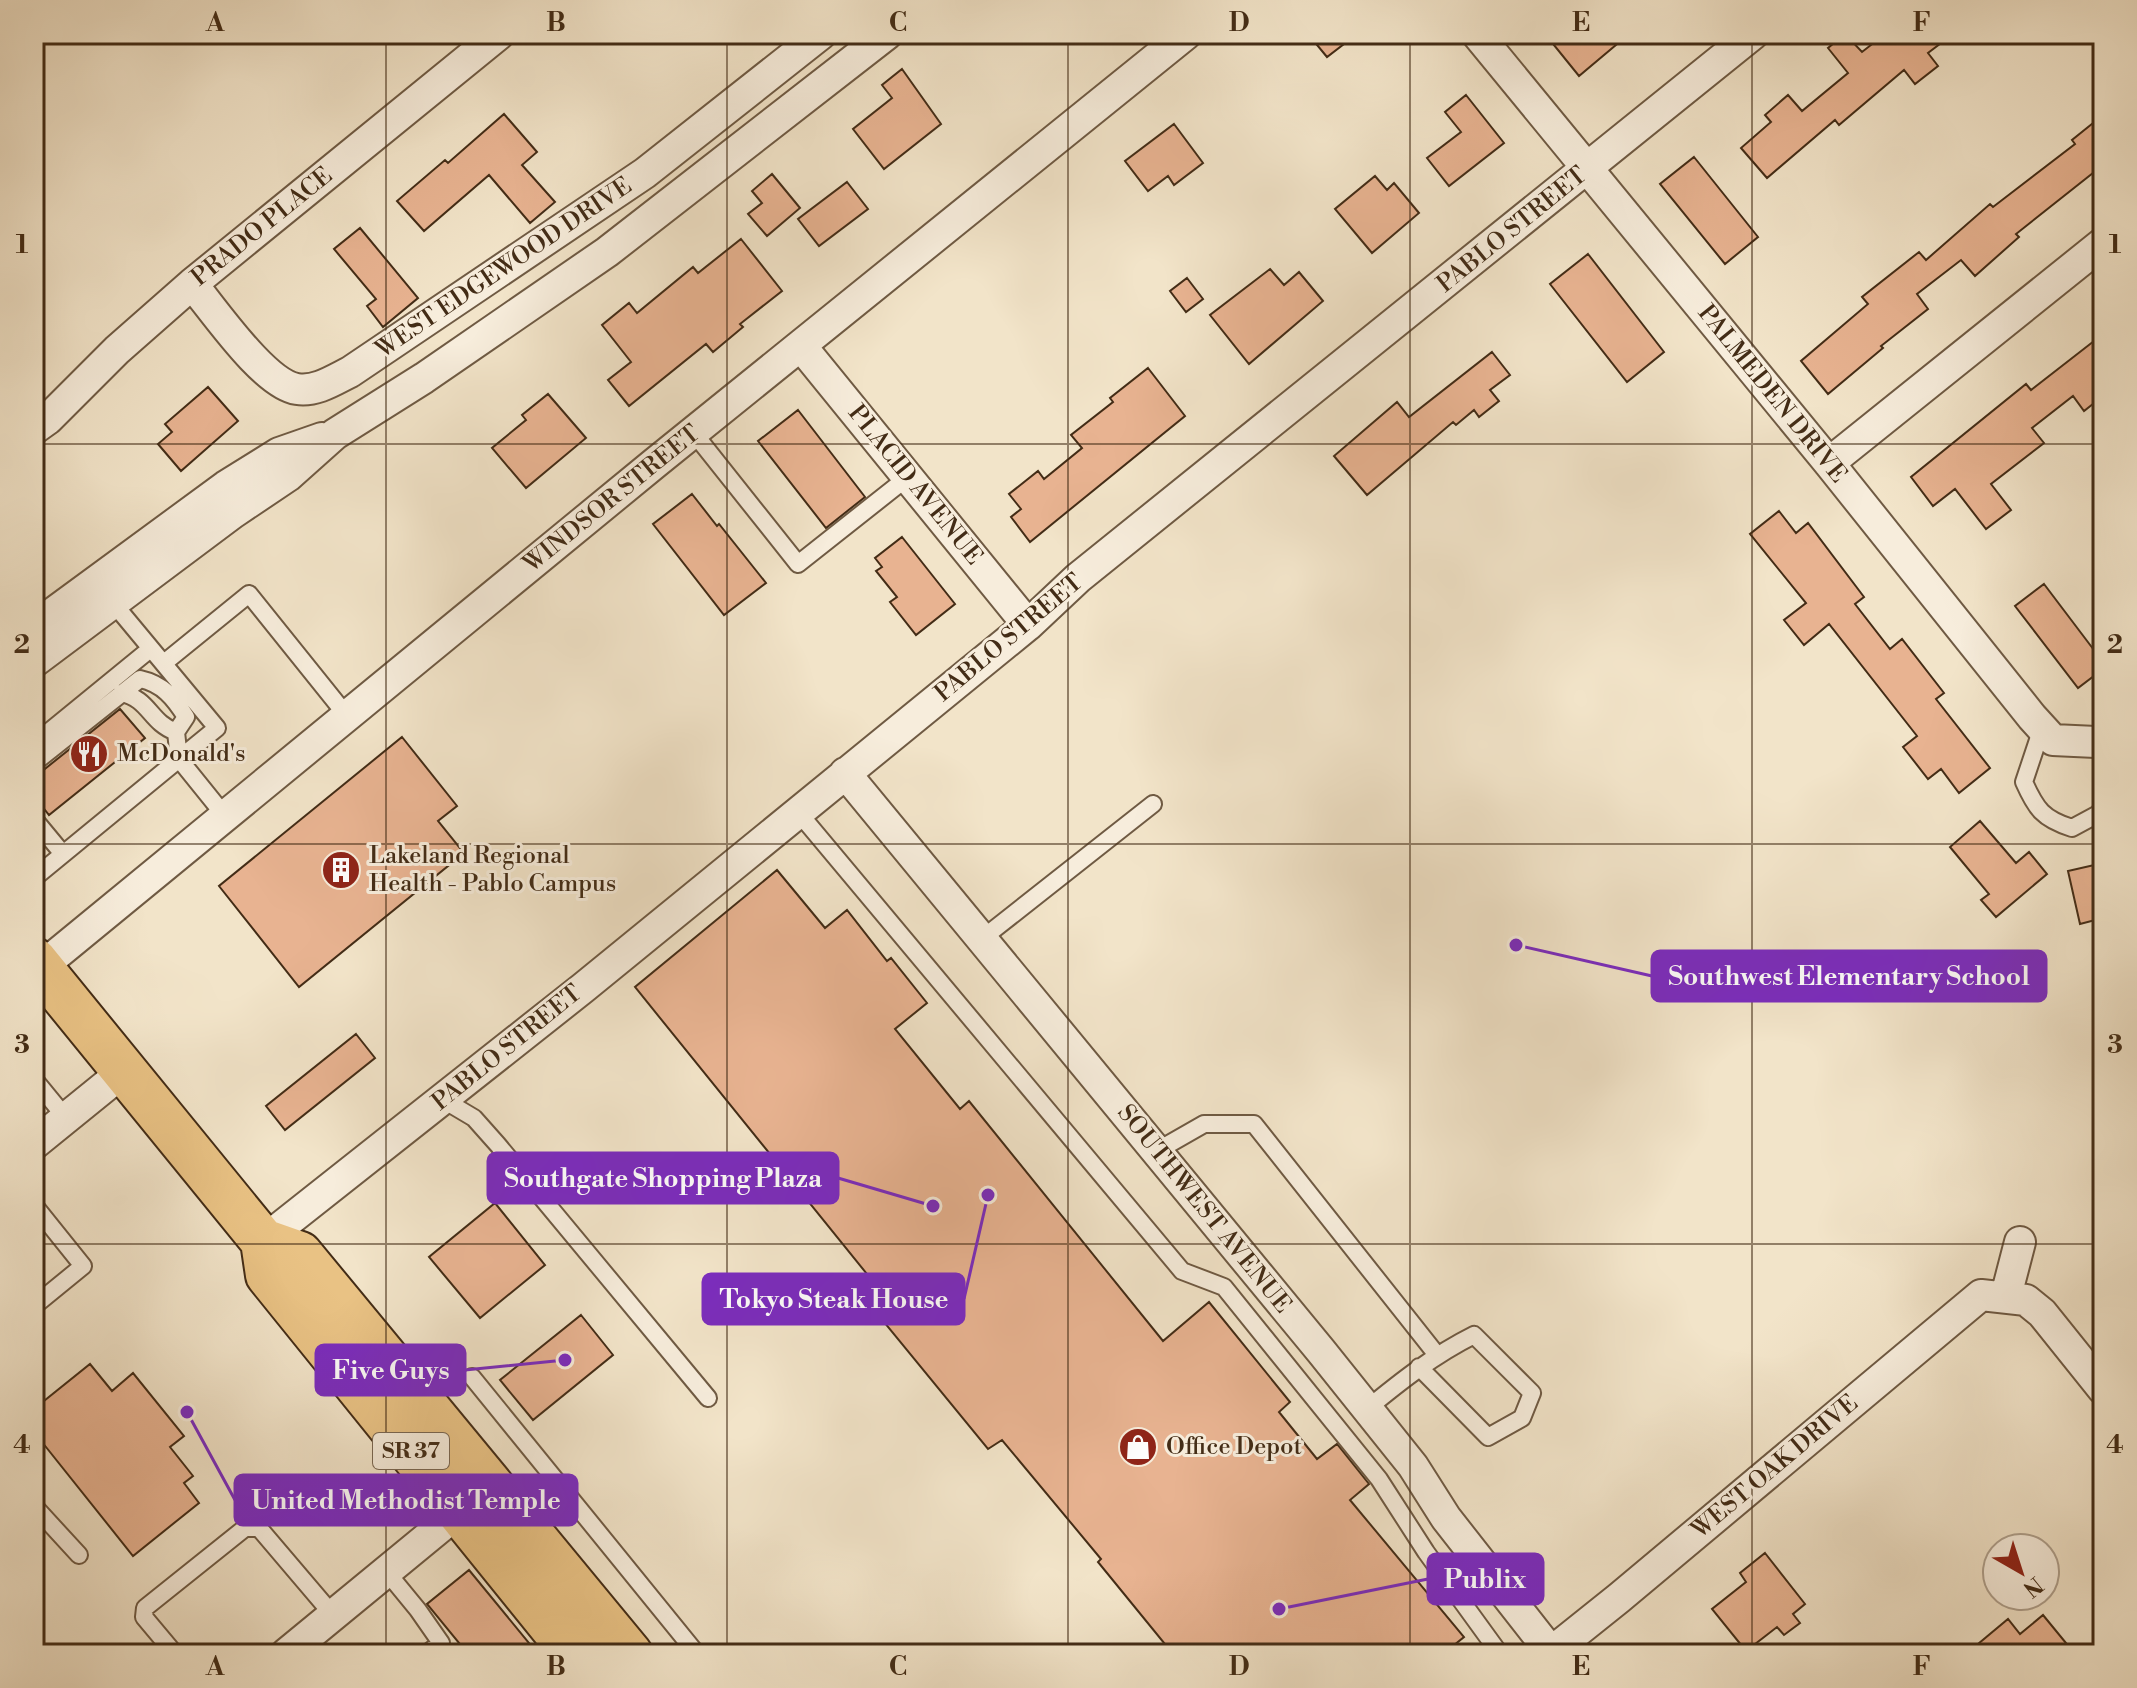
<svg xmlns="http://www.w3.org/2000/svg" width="2137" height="1688" font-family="'Libre Bodoni',serif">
<rect width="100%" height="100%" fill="#f2e4c9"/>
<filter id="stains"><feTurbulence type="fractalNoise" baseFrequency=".0025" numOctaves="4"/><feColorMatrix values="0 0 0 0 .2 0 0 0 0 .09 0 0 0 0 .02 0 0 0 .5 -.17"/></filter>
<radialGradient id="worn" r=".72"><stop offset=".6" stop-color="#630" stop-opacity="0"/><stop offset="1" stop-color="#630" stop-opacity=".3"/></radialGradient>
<!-- building -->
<path fill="#e8b391" stroke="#432c16" stroke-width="2" d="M1308,34H1357L1327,57Z
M1545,34H1629L1579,76Z
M1845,34L1862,52L1885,34H1953L1928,53L1938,66L1915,84L1904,70L1839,125L1835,120L1767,178L1741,148L1771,122L1765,115L1788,95L1802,111L1848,73L1828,48Z
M902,69L941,124L884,169L853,129L892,98L882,85Z
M1466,95L1504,143L1449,186L1427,158L1461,132L1445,112Z
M504,114L537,152L522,165L555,202L530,223L489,175L424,231L397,201L445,160L448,163Z
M2103,115V165L2016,234L2019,237L1975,276L1961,260L1917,294L1928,309L1881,346L1883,348L1828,394L1801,361L1868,304L1862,297L1919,252L1926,260L1990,204L1993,207L2075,144L2072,140Z
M1174,124L1203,163L1174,185L1168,176L1148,191L1125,161Z
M1694,157L1758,237L1725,264L1660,184Z
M772,174L800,208L767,236L748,214L762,203L752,191Z
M1375,176L1387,190L1394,183L1419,213L1372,253L1335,209Z
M847,182L868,209L819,246L798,219Z
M360,228L418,298L383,327L367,306L376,299L334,249Z
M741,239L782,291L740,324L743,327L713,352L706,344L629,406L608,380L631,362L602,325L629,303L637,313L693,267L698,273Z
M1588,254L1664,352L1627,382L1550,284Z
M1270,269L1284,285L1299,272L1323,301L1249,364L1210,315Z
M1187,278L1203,299L1186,312L1170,291Z
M2103,334V396L2084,411L2073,396L2032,428L2044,443L1991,484L2011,510L1986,529L1955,489L1933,506L1911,477L2026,384L2031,390Z
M1492,352L1510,375L1490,390L1499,401L1479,417L1474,410L1456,425L1453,422L1367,495L1334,456L1397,402L1409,417Z
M1148,368L1185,416L1030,542L1011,517L1021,509L1009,494L1038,471L1044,479L1082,448L1071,435L1113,402L1110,398Z
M208,387L238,421L181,471L158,444L172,432L165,424Z
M548,394L586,438L526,488L492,448L526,420L522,415Z
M798,410L865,497L826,528L758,441Z
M692,494L717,526L719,524L766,583L724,615L653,524Z
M1779,511L1796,533L1808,523L1864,597L1855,604L1890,649L1902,639L1944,693L1936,699L1990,768L1959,793L1941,769L1928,779L1903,747L1917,736L1829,624L1804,645L1784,620L1806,603L1750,534Z
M902,537L955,604L916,635L890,602L897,597L876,571L882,567L875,558Z
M2044,584L2103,662V669L2078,688L2015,606Z
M120,709L145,738L49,815L34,796V774L41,772Z
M402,737L457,806L438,821L464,853L299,987L219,886Z
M1980,821L2016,863L2029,852L2047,874L1996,917L1981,900L1989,894L1950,847Z
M2103,863V918L2080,924L2068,871Z
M777,870L825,928L847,910L887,961L891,958L927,1003L895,1029L960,1109L969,1101L1163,1341L1209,1302L1290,1402L1279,1412L1317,1459L1337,1444L1369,1484L1350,1500L1464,1637L1443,1654H1173L1098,1562L1101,1559L1002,1440L988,1449L879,1316L892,1305L635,987Z
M356,1034L375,1058L285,1130L266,1106Z
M495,1203L545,1265L480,1318L429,1257Z
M581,1315L613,1355L533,1420L500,1380Z
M90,1364L112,1391L133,1373L184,1436L170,1447L193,1476L184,1483L199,1503L133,1556L34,1432V1409Z
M1765,1553L1805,1604L1793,1614L1800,1623L1784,1635L1777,1627L1746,1651L1712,1609L1746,1582L1740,1573Z
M469,1570L538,1654H468L427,1604Z
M2043,1615L2075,1654H1966L2008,1619L2020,1634Z"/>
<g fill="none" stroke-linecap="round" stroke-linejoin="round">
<defs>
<path id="lane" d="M693,432L798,564L908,477
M109,598L217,728L179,759L225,816
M164,663L249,594L347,716
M2042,728L2024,782C2036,809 2043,819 2072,828L2098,814L2103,807
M34,744L149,650
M34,763L140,679C163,684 174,698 186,717L176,732
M798,812L1182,1271L1224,1287L1379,1479L1426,1552L1500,1654
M34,819L63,854
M34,878L179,759L176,732C149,722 150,699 121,693
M983,938L1153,804
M34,1079L66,1118
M442,1099L474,1118L498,1145L708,1398
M1155,1152L1204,1124H1254L1437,1355
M34,1205L83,1266L34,1306
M472,1377L697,1654
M1367,1409C1401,1381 1434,1355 1474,1335L1532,1393L1522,1418L1488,1437L1419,1367
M34,1506L79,1555
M386,1571L418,1610L441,1643L426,1654
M175,1654L144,1617L145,1608L245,1528H259L333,1615"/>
<path id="street" d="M1477,34L1829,463L2032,717L2053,740L2096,742L2103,739
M192,284C214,310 264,384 297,389C316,392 334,380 350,372L645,173L821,34
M801,346L1028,625
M34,429L48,419L117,350L192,284L499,34
M1829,463L2103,243
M34,627L226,486L279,453L322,438
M34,662L233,513L288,476L335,434L424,378L607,252L887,34
M845,773L1321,1351L1413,1466L1446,1518L1551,1652
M40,968L655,463L1186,34
M34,1144L124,1071
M263,1241L583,988L1028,625L1078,578L1753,34
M2006,1296L2020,1242
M286,1654L472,1501
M1549,1654L1619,1598L1981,1295L2026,1300L2042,1313L2103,1389"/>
<path id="primary" d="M34,960L263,1241L268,1275L574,1654
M263,1241L300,1254L630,1654"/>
</defs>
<!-- lane casing -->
<use href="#lane" stroke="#6f5a43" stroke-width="20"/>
<!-- street casing -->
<use href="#street" stroke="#6f5a43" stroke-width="34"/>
<!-- primary casing -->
<use href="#primary" stroke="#432c16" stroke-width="48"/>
<!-- lane -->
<use href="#lane" stroke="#f7eddc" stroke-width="16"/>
<!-- street -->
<use href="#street" stroke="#f7eddc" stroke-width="30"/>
<!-- primary -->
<use href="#primary" stroke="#e9c284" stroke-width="44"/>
</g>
<!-- grid -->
<path fill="none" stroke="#432c16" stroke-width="2" stroke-opacity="0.55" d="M386,34V1654M727,34V1654M1068,34V1654M1410,34V1654M1752,34V1654M34,444H2103M34,844H2103M34,1244H2103"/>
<!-- icons -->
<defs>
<symbol id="restaurant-disc" viewBox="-11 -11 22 22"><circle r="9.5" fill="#8f2418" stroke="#f7eddc"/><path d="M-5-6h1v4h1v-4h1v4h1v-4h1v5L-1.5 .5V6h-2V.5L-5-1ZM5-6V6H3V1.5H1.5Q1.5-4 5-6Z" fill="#fff"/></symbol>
<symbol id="building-disc" viewBox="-11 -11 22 22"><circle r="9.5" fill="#8f2418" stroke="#f7eddc"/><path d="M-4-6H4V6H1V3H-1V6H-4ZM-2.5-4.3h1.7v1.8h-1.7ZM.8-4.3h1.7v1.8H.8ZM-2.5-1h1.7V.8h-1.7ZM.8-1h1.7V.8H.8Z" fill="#fff"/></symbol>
<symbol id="shop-disc" viewBox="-11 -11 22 22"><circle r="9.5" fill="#8f2418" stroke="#f7eddc"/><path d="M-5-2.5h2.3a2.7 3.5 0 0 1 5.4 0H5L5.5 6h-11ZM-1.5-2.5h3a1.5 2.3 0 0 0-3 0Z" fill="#fff"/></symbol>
</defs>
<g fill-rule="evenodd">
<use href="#restaurant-disc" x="67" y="732" width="44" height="44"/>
<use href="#building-disc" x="319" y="848" width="44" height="44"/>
<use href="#shop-disc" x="1116" y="1425" width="44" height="44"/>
</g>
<g text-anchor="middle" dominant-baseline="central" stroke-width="6" stroke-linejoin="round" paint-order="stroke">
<!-- shield labels -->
<rect fill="#f7eddc" stroke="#796651" stroke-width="2" x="373" y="1433" width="76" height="36" rx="6"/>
<g font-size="22" font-weight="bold" fill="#432c16">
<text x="411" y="1451">SR 37</text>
</g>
<!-- street labels -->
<g font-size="24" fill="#432c16" stroke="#f7eddc">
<text transform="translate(262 227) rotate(-39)">PRADO PLACE</text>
<text transform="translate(1512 230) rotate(-39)">PABLO STREET</text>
<text transform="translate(504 268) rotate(-34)">WEST EDGEWOOD DRIVE</text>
<text transform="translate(1772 394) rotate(51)">PALMEDEN DRIVE</text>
<text transform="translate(915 485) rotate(51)">PLACID AVENUE</text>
<text transform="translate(612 499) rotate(-39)">WINDSOR STREET</text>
<text transform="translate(1009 638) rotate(-40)">PABLO STREET</text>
<text transform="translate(507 1048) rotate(-39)">PABLO STREET</text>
<text transform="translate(1204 1209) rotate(51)">SOUTHWEST AVENUE</text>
<text transform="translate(1775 1467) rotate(-40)">WEST OAK DRIVE</text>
</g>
<!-- poi labels -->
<g font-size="24" fill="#432c16" stroke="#f7eddc" text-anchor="start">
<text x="117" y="754">McDonald's</text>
<text x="369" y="856">Lakeland Regional<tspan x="369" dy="28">Health - Pablo Campus</tspan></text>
<text x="1166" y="1447">Office Depot</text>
</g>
</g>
<!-- callouts -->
<path fill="none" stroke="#7b2cbf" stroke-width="3" d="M1516 945L1652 976M933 1206L838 1178M988 1195L964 1299M565 1360L465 1370M187 1412L235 1500M1279 1609L1428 1579"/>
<g fill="#7b2cbf" stroke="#f7eddc" stroke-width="3">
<circle cx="1516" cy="945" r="8"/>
<circle cx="933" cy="1206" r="8"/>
<circle cx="988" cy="1195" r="8"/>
<circle cx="565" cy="1360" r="8"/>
<circle cx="187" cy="1412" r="8"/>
<circle cx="1279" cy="1609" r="8"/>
</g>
<g fill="#7b2cbf" stroke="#7b2cbf" stroke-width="3">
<rect x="1652" y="951" width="394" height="50" rx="8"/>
<rect x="488" y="1153" width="350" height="50" rx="8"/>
<rect x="703" y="1274" width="261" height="50" rx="8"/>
<rect x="316" y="1345" width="149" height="50" rx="8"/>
<rect x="235" y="1475" width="342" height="50" rx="8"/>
<rect x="1428" y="1554" width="115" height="50" rx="8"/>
</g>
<g font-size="26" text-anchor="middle" font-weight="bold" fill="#fff">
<text x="1849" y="985">Southwest Elementary School</text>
<text x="663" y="1187">Southgate Shopping Plaza</text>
<text x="834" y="1308">Tokyo Steak House</text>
<text x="391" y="1379">Five Guys</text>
<text x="406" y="1509">United Methodist Temple</text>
<text x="1485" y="1588">Publix</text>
</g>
<!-- margin -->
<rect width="2137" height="1688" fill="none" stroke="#f2e4c9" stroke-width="88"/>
<!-- north arrow -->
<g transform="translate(2021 1572) rotate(141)"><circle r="38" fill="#f7eddc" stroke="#afa08d" stroke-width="2"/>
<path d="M0-6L14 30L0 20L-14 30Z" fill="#8f2418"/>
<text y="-12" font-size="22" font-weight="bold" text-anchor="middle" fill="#432c16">N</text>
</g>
<rect x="44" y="44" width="2049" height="1600" fill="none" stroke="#432c16" stroke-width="3"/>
<g font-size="26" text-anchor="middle" font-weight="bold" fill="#432c16">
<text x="215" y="31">A</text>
<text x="556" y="31">B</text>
<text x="898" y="31">C</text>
<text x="1239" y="31">D</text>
<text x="1581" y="31">E</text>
<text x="1922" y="31">F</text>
<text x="22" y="253">1</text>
<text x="2115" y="253">1</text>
<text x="22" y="653">2</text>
<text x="2115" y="653">2</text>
<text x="22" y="1053">3</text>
<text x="2115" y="1053">3</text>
<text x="22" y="1453">4</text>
<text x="2115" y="1453">4</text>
<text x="215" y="1675">A</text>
<text x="556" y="1675">B</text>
<text x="898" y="1675">C</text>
<text x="1239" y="1675">D</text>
<text x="1581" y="1675">E</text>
<text x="1922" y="1675">F</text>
</g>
<rect width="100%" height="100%" filter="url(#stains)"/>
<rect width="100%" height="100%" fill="url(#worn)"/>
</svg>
